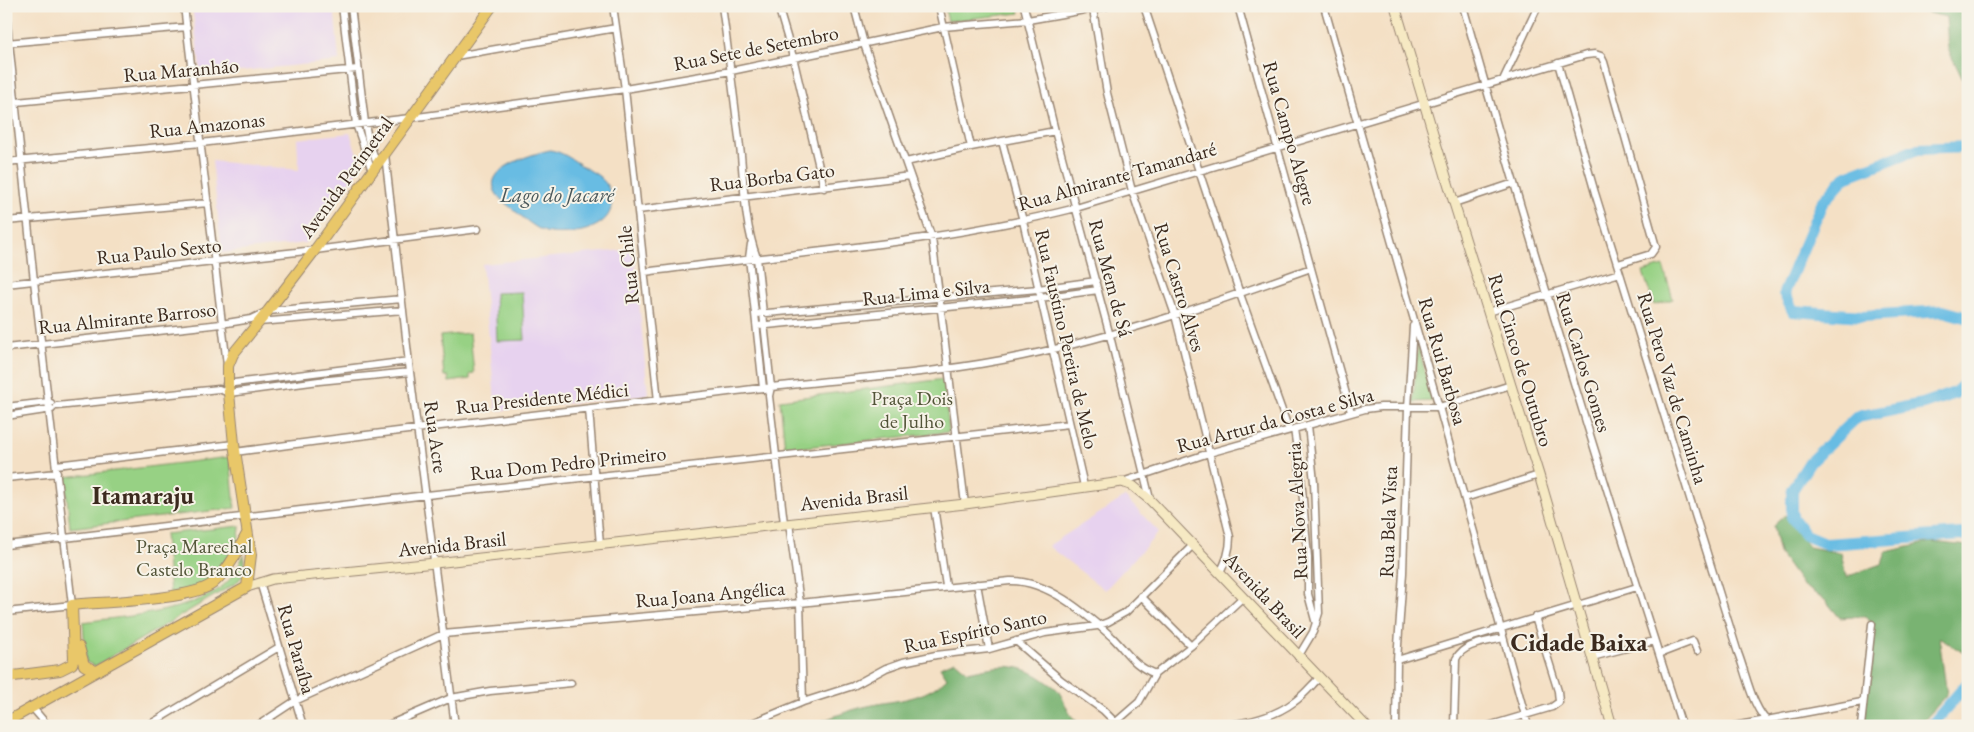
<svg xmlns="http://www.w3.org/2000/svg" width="1974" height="732" font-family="'EB Garamond',serif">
<rect width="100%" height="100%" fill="#f7f3e8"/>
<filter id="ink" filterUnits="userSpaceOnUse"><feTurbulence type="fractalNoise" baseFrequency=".02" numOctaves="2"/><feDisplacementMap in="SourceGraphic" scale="10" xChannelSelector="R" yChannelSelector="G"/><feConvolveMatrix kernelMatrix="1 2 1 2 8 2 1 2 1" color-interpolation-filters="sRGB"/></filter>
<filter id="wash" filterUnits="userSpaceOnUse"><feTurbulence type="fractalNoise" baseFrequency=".0096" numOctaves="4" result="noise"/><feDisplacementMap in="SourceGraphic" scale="20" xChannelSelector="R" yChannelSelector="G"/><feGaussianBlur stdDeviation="1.12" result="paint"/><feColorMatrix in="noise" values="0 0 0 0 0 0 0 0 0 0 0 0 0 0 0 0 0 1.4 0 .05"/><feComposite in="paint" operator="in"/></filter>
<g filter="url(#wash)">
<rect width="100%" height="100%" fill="#f4e0c5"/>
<!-- built -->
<path fill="#e7d2ef" d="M192,6H334L339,61L201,75Z
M350,133L361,166L305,243L222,253L212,161L299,170L297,139Z
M634,249L648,395L496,411L482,264Z
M1125,497L1159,532L1105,590L1048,546Z"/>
<!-- green -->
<path fill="#97d184" stroke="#697e51" d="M944,6H1018L1020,13L948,21Z
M1663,266L1673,299L1654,305L1643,272Z
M522,292L525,340L497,341L495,293Z
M470,333L474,373L470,374V379L449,382L448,376H444L440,336Z
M1418,344L1432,401L1413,402Z
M944,379L949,432L785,449L780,400Z
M230,457L235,508L70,528L65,477Z
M240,526C240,547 224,575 204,583C194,588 181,590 170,593L165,534Z
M244,555L245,573L236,583L95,666L86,662L83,622C125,616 200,613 230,579C236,573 239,563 244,555Z"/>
<!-- forest -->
<path fill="#79b372" stroke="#5a6e48" d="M1900,6H1968V90L1948,49L1946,17Z
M1785,515L1809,547L1841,553L1846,577L1882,564L1886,552L1931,542L1968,546V656L1939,637L1947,695L1919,726H1862L1872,624L1865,616L1840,618L1825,600L1802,585L1779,553L1773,526Z
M955,661L968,672C1000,665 1019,661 1047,682C1051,685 1056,687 1059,692C1068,707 1067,716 1083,726H809C828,719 848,710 868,706C899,699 923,701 947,678L940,667Z"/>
<!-- water -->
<path fill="#67bce3" stroke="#517380" d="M550,150C563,152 573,160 584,167C590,171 598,174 603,180C607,184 610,190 611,196C618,228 574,236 550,233C538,232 519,214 509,206C466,175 523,156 550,150Z"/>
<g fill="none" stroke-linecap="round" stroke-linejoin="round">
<!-- river -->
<path stroke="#67bce3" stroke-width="12" d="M1968,147L1918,149L1845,177L1822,203L1784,293L1793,311L1863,316L1943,311L1968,318
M1968,381L1955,393L1923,404L1857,417L1810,462L1792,490V517L1805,535L1827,544L1961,534L1968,536
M1931,726L1968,683"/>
</g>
</g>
<g filter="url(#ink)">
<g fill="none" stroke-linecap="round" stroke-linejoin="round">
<defs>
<path id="street" d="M184,6L227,365
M342,6L356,124L372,171
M351,6L365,123L368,139L377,164
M613,6L625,89L658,401
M722,6C729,56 735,106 741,155C744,189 745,226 757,258L771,387L769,396L784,523
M778,6L793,57L824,188
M854,6L864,44L932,238L965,504
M939,6L971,147
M1024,6L1055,131L1110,336L1150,499
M1144,6L1240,294L1289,430
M1238,6L1351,412
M1324,6L1439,407L1528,726
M1463,6C1531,248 1605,487 1682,726
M1093,9L1107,93L1132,191L1175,315L1230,537C1230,551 1226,561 1220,573
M6,13L34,281L72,605L6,612
M6,43L187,27
M456,56L616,28
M1558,63L1595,193L1738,653C1747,676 1752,710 1772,726
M1503,80L1538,6
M6,103L358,69
M1002,141L1023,221L1084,486
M385,154L410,372L455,726
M6,162L201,143L410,118L625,89L731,71L943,27L1028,20L1107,6
M906,162L971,147L1055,131
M1454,203L1514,183
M638,210L910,176
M6,221L208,203
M751,244L749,258L763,388L765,390
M645,272C789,253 934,244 1076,208L1586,55L1595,54L1601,56L1604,62L1656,247L1651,254L1618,264
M6,284L315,250L478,229
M1488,312L1620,273
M755,314L1038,289L1096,281
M259,322L403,310
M757,326L1040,298L1098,290
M6,348L221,324L251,319L268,311L402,299
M226,384L409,361
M57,406L219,389L229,393L319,381L410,372
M6,407L48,402L51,403
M589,409L600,545
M6,416L52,409
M1294,429L1301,477L1308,557V594L1316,624
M235,452C413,428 592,408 771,387C855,377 939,374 1022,356C1121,336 1216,302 1311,268
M56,465L234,444
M6,478L57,473
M1122,482L1209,453L1365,409L1381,407H1439L1511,385
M1465,498L1539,475
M934,507L946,586
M789,523L800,603L803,702
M6,545L427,495L1069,424
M260,582L303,726
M977,584L989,649
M1141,596L1191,646
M1016,641L1061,680L1103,710L1118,725
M1659,654L1693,641L1697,651
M1298,657L1313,632L1319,613L1314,482L1308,425
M1592,657L1654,641
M1397,660L1637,587
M31,706L48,726
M1116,722L1139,702L1155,674L1191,646L1242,598
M147,726L279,647
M257,726L295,701L443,634L800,603L1010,581C1047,580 1085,613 1112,637C1129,654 1132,664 1155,674
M386,726L451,698L490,691L571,683
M745,726L803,702L853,686L886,668L903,662L936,655L989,649L1045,633L1097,626L1108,622L1126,612L1193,545
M1217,726C1242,724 1273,718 1294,702C1303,696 1311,686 1319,678
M1396,726L1397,660L1403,573L1408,408L1413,326
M1454,726L1456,659C1463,643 1488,642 1503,638
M1488,726L1552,707L1559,702L1558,691L1535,617
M1734,726L1862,702
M1861,726L1872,624"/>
<path id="secondary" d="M1395,6L1454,203L1539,475L1612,726
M247,587L273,579L435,563L965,504L1122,482L1133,486L1150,500L1366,726"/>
<path id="primary" d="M79,647L84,665L95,671
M6,677L60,670L72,664L74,659L72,605C102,602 191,600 212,584C228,571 237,552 247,534
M6,722L247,587L251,555L234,444L228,383V366L233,354L268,311L315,250L492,6"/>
</defs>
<!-- street casing -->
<use href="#street" stroke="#988572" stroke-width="9"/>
<!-- secondary casing -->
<use href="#secondary" stroke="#988572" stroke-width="11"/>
<!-- primary casing -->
<use href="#primary" stroke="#988572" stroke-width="12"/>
<!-- street -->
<use href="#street" stroke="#fff" stroke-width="6"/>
<!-- secondary -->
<use href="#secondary" stroke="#f6e9c3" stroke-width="9"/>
<!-- primary -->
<use href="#primary" stroke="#e9c769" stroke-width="10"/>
</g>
</g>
<g text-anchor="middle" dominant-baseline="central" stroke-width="4" stroke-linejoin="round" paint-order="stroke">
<!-- street labels -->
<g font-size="20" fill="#3b2a1e" stroke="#f7f3e8">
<text transform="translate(756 48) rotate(-11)">Rua Sete de Setembro</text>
<text transform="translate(181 70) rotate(-5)">Rua Maranhão</text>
<text transform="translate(207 125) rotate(-6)">Rua Amazonas</text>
<text transform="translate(1290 133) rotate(74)">Rua Campo Alegre</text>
<text transform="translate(1117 176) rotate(-16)">Rua Almirante Tamandaré</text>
<text transform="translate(346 177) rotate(-54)">Avenida Perimetral</text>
<text transform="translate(772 177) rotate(-7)">Rua Borba Gato</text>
<text transform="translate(159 251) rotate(-6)">Rua Paulo Sexto</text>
<text transform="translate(628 265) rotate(-96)">Rua Chile</text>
<text transform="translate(1111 278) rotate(75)">Rua Mem de Sá</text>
<text transform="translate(1180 287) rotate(73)">Rua Castro Alves</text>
<text transform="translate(926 292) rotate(-6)">Rua Lima e Silva</text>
<text transform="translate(127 318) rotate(-6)">Rua Almirante Barroso</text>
<text transform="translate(1067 339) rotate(77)">Rua Faustino Pereira de Melo</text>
<text transform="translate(1521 360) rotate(73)">Rua Cinco de Outubro</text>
<text transform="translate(1443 361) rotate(74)">Rua Rui Barbosa</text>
<text transform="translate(1584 362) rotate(73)">Rua Carlos Gomes</text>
<text transform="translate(1673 388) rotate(73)">Rua Pero Vaz de Caminha</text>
<text transform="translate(542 398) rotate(-6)">Rua Presidente Médici</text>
<text transform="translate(1275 420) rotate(-15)">Rua Artur da Costa e Silva</text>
<text transform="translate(436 437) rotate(82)">Rua Acre</text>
<text transform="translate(568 463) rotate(-6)">Rua Dom Pedro Primeiro</text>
<text transform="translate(854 498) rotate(-6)">Avenida Brasil</text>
<text transform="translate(1297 511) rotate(-93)">Rua Nova Alegria</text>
<text transform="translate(1388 522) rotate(-88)">Rua Bela Vista</text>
<text transform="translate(452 544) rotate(-6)">Avenida Brasil</text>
<text transform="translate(710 594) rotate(-5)">Rua Joana Angélica</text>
<text transform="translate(1265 595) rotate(47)">Avenida Brasil</text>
<text transform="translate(975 631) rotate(-12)">Rua Espírito Santo</text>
<text transform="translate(297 649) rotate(74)">Rua Paraíba</text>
</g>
<!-- park labels -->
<g font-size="20" fill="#525438" stroke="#f7f3e8">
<text x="912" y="398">Praça Dois<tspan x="912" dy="23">de Julho</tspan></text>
<text x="194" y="546">Praça Marechal<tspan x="194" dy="23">Castelo Branco</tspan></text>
</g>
<!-- water labels -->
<g font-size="21" font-style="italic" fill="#485659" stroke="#f7f3e8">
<text x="557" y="194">Lago do Jacaré</text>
</g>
<!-- district labels -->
<g font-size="25" font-weight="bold" fill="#3b2a1e" stroke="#f7f3e8">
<text x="143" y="495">Itamaraju</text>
<text x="1579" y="642">Cidade Baixa</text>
</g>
</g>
<!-- margin -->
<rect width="1974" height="732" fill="none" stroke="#f7f3e8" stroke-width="25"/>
</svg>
